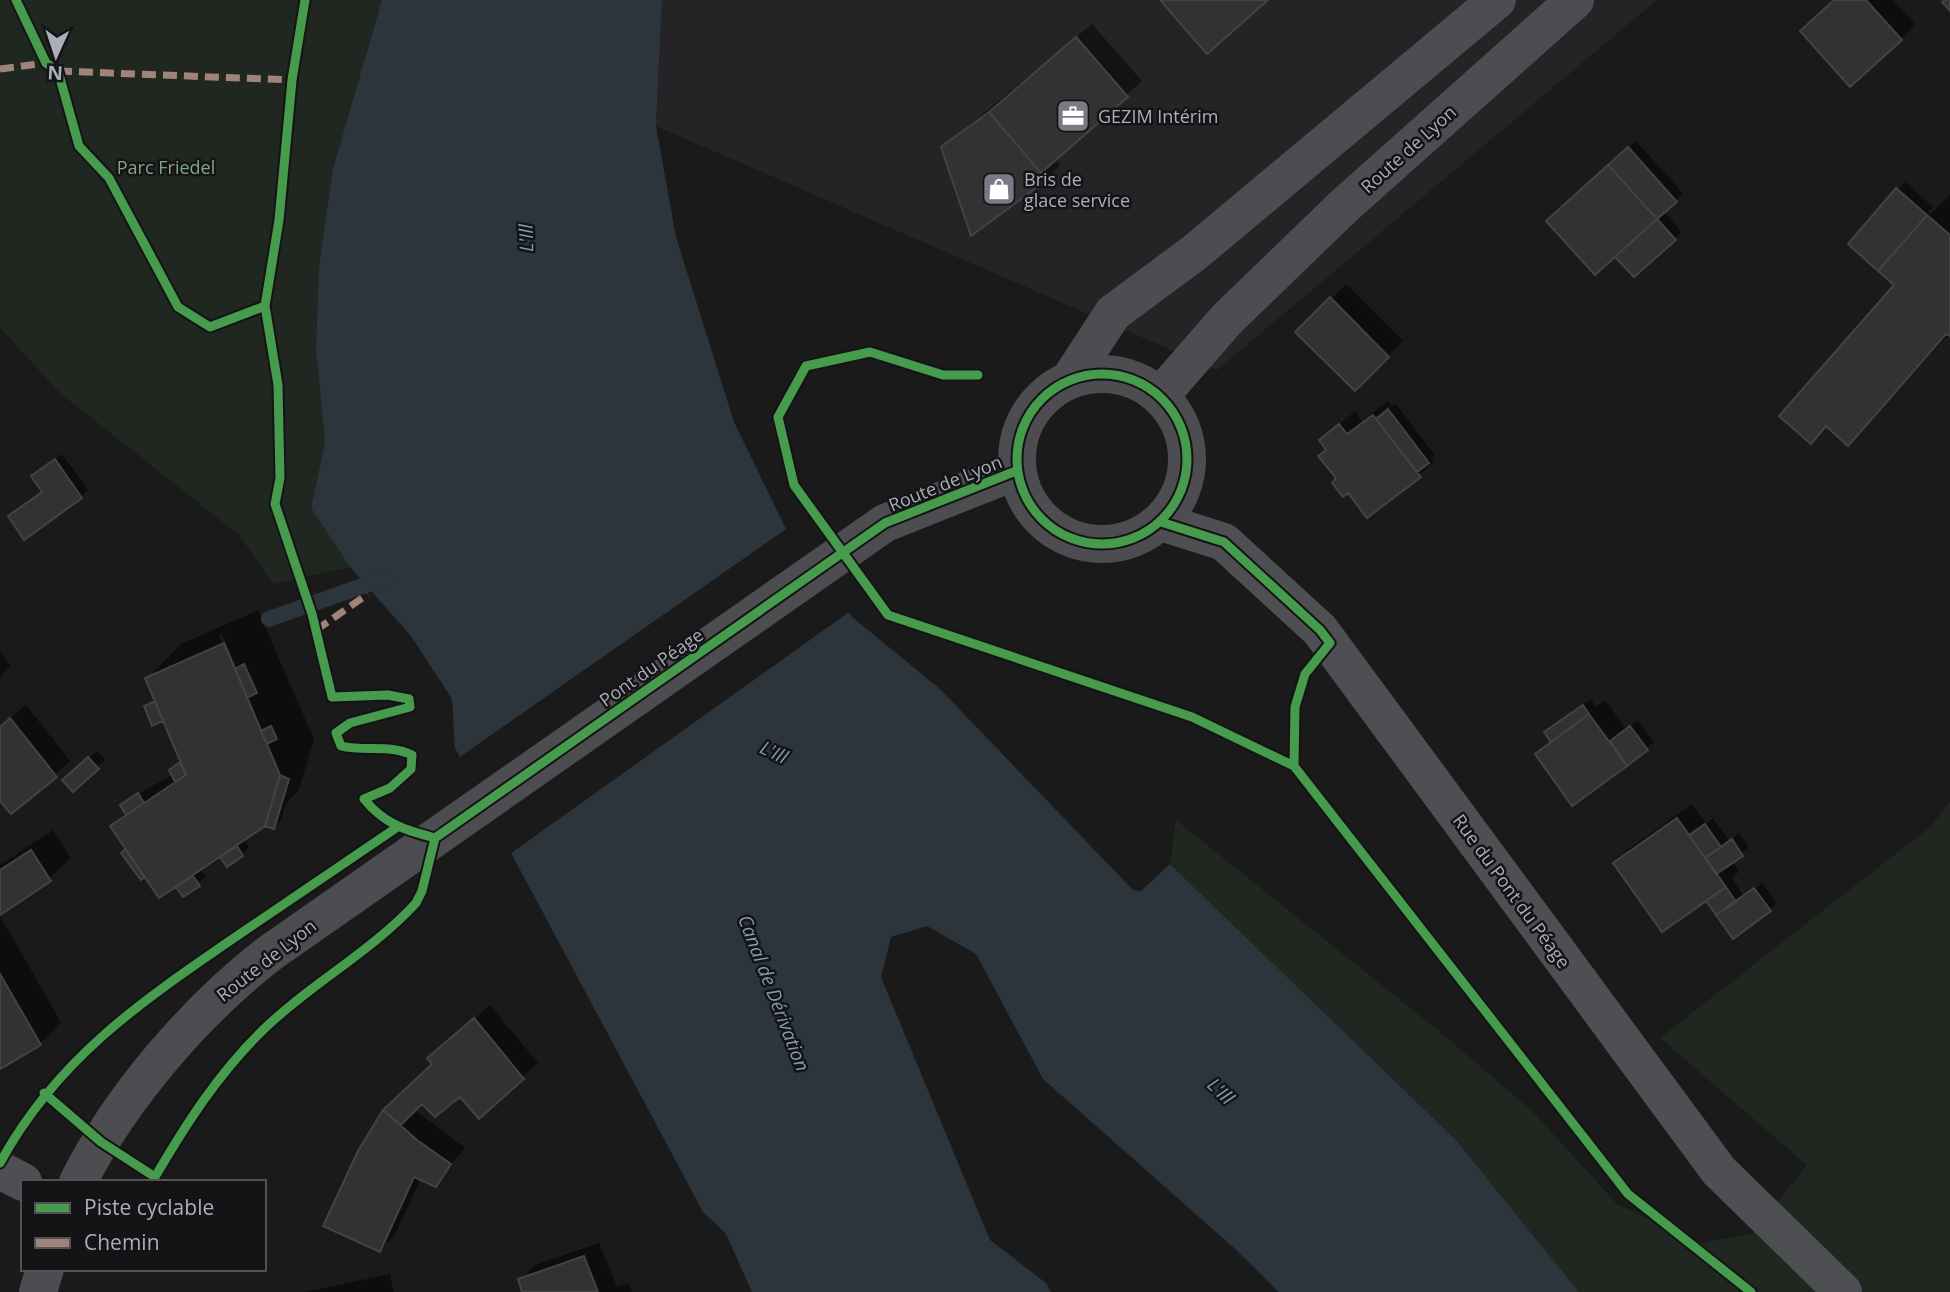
<svg xmlns="http://www.w3.org/2000/svg" width="1950" height="1292" font-family="'Open Sans',sans-serif">
<rect width="100%" height="100%" fill="#1a1a1a"/>
<!-- built -->
<path fill="#242426" d="M662,0H1657L1217,370L656,126Z"/>
<!-- green -->
<path fill="#202721" d="M0,0H382L333,168L319,266L316,350L325,442L311,508L350,567L273,584L239,535L60,393L0,328Z
M1950,802V1292H1579L1456,1140L1170,864L1176,820L1445,1036L1533,1112L1617,1204L1701,1243L1752,1234L1807,1165L1660,1038L1930,827Z"/>
<!-- water -->
<path fill="#2c343c" d="M382,0H662L656,126L676,237L734,422L785,527L852,617L939,688L1133,890L1141,891L1170,864L1456,1140L1579,1292H1279L1234,1248L1043,1079L976,954L927,926L891,937L881,977L990,1240L1046,1283L1051,1292H752L726,1234L703,1212L455,748L452,699L411,636L350,567L311,508L325,442L316,350L319,266L333,168Z"/>
<!-- pier -->
<path fill="#1a1a1a" d="M789,527L852,610L507,856L457,759Z"/>
<!-- shadow -->
<path fill="#0007" fill-rule="evenodd" d="M1835,0H1893L1915,24L1901,39Z
M1092,24L1142,81L1055,158L1061,164L1046,179L972,234L943,147Z
M1636,141L1683,193L1663,211L1682,232L1634,275L1615,255L1624,152Z
M1905,182L1933,207L1928,212L1930,214L1950,195V333L1848,443L1827,425L1811,442L1896,285L1850,244Z
M1346,284L1403,341L1355,389L1298,332Z
M1388,401L1392,406L1396,404L1435,455L1432,458L1434,461L1420,475L1338,478L1322,440L1355,411L1362,421Z
M62,454L88,490L81,497L10,517L44,491L33,476Z
M258,610L314,739L299,790L286,803L281,820L274,827L265,824L244,839L249,847L242,854L222,857L227,851L200,869L206,877L198,884L178,887L183,880L145,874L141,877L123,853L128,849L112,826L126,812L122,806L130,799L173,774L182,761L164,718L162,720L146,707L155,698L147,679L181,644ZM222,634L237,669L234,672L219,636Z
M0,651L11,666L0,677Z
M1591,699L1596,707L1605,700L1626,729L1638,720L1654,742L1572,803L1537,754L1552,739L1554,725Z
M26,705L70,761L55,775L0,798V726Z
M97,751L105,760L73,789L72,773Z
M1692,804L1706,823L1713,818L1729,841L1739,833L1749,847L1732,861L1739,871L1732,879L1744,896L1762,883L1777,903L1770,910L1709,901L1615,863L1630,848Z
M53,830L71,858L49,879L0,913V865Z
M0,916L61,1022L40,1044L0,1067Z
M490,1005L538,1063L479,1116L460,1094L422,1101L414,1109L465,1148L435,1184L421,1178L395,1235L380,1250L384,1111L434,1064L430,1058Z
M599,1243L617,1287L629,1283L632,1292H523L520,1280L535,1265Z
M390,1274L394,1292H305Z"/>
<g fill="none" stroke-linecap="round" stroke-linejoin="round">
<!-- stream -->
<path stroke="#2c343c" stroke-width="16" d="M269,619L385,578"/>
</g>
<!-- building -->
<path fill="#323232" stroke="#424346" stroke-width="2" d="M1160,0H1268L1207,54Z
M1834,0H1866L1902,40L1850,87L1800,31Z
M1945,0H1950V11L1942,2Z
M1076,37L1128,97L1041,173L989,112Z
M989,112L1047,180L971,236L941,147Z
M1628,147L1677,202L1657,219L1608,165Z
M1608,165L1657,219L1595,275L1546,221Z
M1896,188L1927,215L1878,271L1848,244Z
M1927,215L1950,235V336L1946,334L1848,446L1826,426L1811,444L1779,416L1894,285L1878,271Z
M1657,219L1676,240L1634,277L1615,257Z
M1330,297L1389,357L1355,391L1295,332Z
M1388,409L1429,463L1417,472L1376,419Z
M1373,415L1421,477L1367,518L1348,493L1343,497L1332,483L1336,478L1318,456L1326,450L1319,440L1339,424L1347,434Z
M55,459L82,498L24,540L8,516L42,492L31,476Z
M224,643L280,775L265,826L159,898L110,826L186,775L145,678Z
M244,664L257,693L247,698L235,669Z
M155,701L163,721L152,726L144,706Z
M1583,705L1589,714L1551,742L1544,732Z
M1589,714L1627,766L1572,806L1535,754Z
M10,718L57,777L11,814L0,801V727Z
M271,726L277,739L267,744L261,731Z
M1630,726L1648,750L1627,766L1610,741Z
M88,757L99,769L73,792L62,780Z
M180,762L186,775L175,782L169,770Z
M280,775L289,779L274,829L265,826Z
M138,793L144,803L126,815L120,805Z
M1677,818L1726,887L1662,932L1613,863Z
M1705,824L1721,847L1705,858L1689,835Z
M1732,839L1743,856L1716,874L1705,858Z
M237,846L243,856L227,867L220,857Z
M125,849L144,877L141,880L121,853Z
M31,850L51,881L0,915V870Z
M193,876L200,886L183,897L176,887Z
M1726,887L1736,902L1716,915L1706,901Z
M1754,888L1771,911L1733,939L1716,915Z
M0,974L41,1045L0,1069Z
M474,1018L524,1079L479,1119L460,1097L435,1117L422,1104L401,1125L383,1110L432,1064L427,1058Z
M383,1110L417,1140L451,1164L436,1187L414,1177L380,1252L323,1226L358,1151Z
M584,1256L598,1292H522L518,1279Z"/>
<g fill="none" stroke-linecap="round" stroke-linejoin="round">
<!-- minor -->
<path stroke="#4e4f53" stroke-width="38" d="M0,1170L23,1182"/>
<!-- tertiary -->
<path stroke="#4e4f53" stroke-width="38" d="M1161,522L1224,542L1320,630L1719,1171L1843,1292"/>
<!-- secondary -->
<path stroke="#4d4d51" stroke-width="38" d="M1017 459a85 85 0 1 1 170 0a85 85 0 1 1-170 0Z
M1070,379L1113,313L1194,253L1497,0
M1160,396L1227,319L1344,206L1575,0
M78,1182C121,1097 195,1011 270,953L885,523L1016,471
M38,1292L45,1269"/>
<!-- quiet -->
<path stroke="#a18479" stroke-width="7" stroke-dasharray="14 7" stroke-linecap="butt" d="M0,69L46,63
M58,71L292,80
M316,630L368,594"/>
<defs>
<path id="cycleway" d="M16,0L46,63L58,71L79,146L109,178L178,307L210,327L265,306
M305,0L292,80L279,220L265,306L278,385L280,478L275,504L312,614L332,697L388,695L409,699L410,707L350,723L336,733L341,746C364,752 391,744 412,755L411,769L390,788L364,799C384,824 405,830 435,838
M1017 459a85 85 0 1 1 170 0a85 85 0 1 1-170 0Z
M978,375H943L870,352L806,366L778,417L794,485L888,615L1192,717L1294,766L1628,1194L1751,1292
M1161,522L1224,542L1320,630L1330,643L1305,674L1295,707L1294,766
M435,838L885,523L1016,471
M44,1093L101,1142L155,1177C186,1124 218,1074 263,1030C310,984 371,952 416,903L422,891L435,838
M0,1163C56,1060 139,1003 234,938C288,901 342,865 396,828"/>
</defs>
<!-- cycleway casing -->
<use href="#cycleway" stroke="#141416" stroke-width="13"/>
<!-- cycleway -->
<use href="#cycleway" stroke="#469c4c" stroke-width="9"/>
</g>
<!-- icons -->
<defs>
<symbol id="office-square" viewBox="-11 -11 22 22"><rect x="-9" y="-9" width="18" height="18" rx="4" fill="#787b83" stroke="#141416"/><path d="M-6-3h4V-5.5h4V-3h4V5H-6ZM-1-4.5V-3h2v-1.5ZM-6 0V1H6V0Z" fill="#fff"/></symbol>
<symbol id="shop-square" viewBox="-11 -11 22 22"><rect x="-9" y="-9" width="18" height="18" rx="4" fill="#787b83" stroke="#141416"/><path d="M-5-2.5h2.3a2.7 3.5 0 0 1 5.4 0H5L5.5 6h-11ZM-1.5-2.5h3a1.5 2.3 0 0 0-3 0Z" fill="#fff"/></symbol>
</defs>
<g fill-rule="evenodd">
<use href="#office-square" x="1054" y="97" width="38" height="38"/>
<use href="#shop-square" x="980" y="170" width="38" height="38"/>
</g>
<g text-anchor="middle" dominant-baseline="central" stroke-width="5" stroke-linejoin="round" paint-order="stroke">
<!-- poi labels -->
<g font-size="18" fill="#abafbb" stroke="#141416" text-anchor="start">
<text x="1098" y="116">GEZIM Intérim</text>
<text x="1024" y="179">Bris de<tspan x="1024" dy="21">glace service</tspan></text>
</g>
<!-- street labels -->
<g font-size="18" fill="#abafbb" stroke="#141416">
<text transform="translate(1408 149) rotate(-42)">Route de Lyon</text>
<text transform="translate(945 483) rotate(-22)">Route de Lyon</text>
<text transform="translate(651 667) rotate(-35)">Pont du Péage</text>
<text transform="translate(1512 891) rotate(54)">Rue du Pont du Péage</text>
<text transform="translate(266 960) rotate(-38)">Route de Lyon</text>
</g>
<!-- park labels -->
<g font-size="18" fill="#82a686" stroke="#141416">
<text x="166" y="167">Parc Friedel</text>
</g>
<!-- water labels -->
<g font-size="19" font-style="italic" fill="#829bb5" stroke="#141416">
<text transform="translate(526 238) rotate(-91)">L'Ill</text>
<text transform="translate(774 752) rotate(26)">L'Ill</text>
<text transform="translate(774 993) rotate(69)">Canal de Dérivation</text>
<text transform="translate(1221 1091) rotate(44)">L'Ill</text>
</g>
</g>
<!-- legend -->
<rect x="21" y="1180" width="245" height="91" fill="#141416" stroke="#505258" stroke-width="2"/>
<rect x="35" y="1203" width="35" height="10" fill="#469c4c" stroke="#505258" stroke-width="2"/>
<text x="84" y="1215" font-size="21" fill="#abafbb">Piste cyclable</text>
<rect x="35" y="1238" width="35" height="10" fill="#a18479" stroke="#505258" stroke-width="2"/>
<text x="84" y="1250" font-size="21" fill="#abafbb">Chemin</text>
<!-- north arrow -->
<g transform="translate(56 56) rotate(183)" stroke="#141416" stroke-width="5" paint-order="stroke">
<path d="M0-5L12 26L0 18L-12 26Z" fill="#abafbb"/>
<text y="-10" font-size="19" font-weight="bold" text-anchor="middle" fill="#abafbb">N</text>
</g>
</svg>
